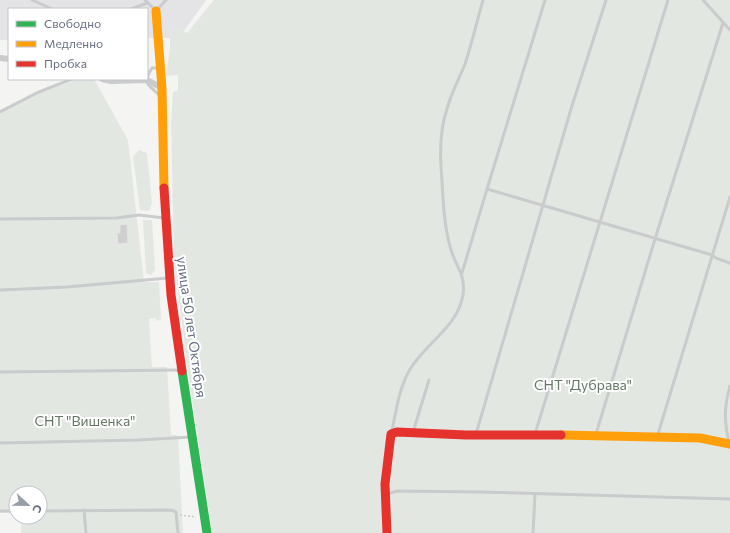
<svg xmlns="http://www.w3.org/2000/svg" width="730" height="533" font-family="Commissioner,sans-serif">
<rect width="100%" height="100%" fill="#f4f4f3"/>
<!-- built -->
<path fill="#e4e4e6" d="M0,0H206L179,38H147V9H9V40H0Z"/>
<!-- green -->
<path fill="#e3e7e2" d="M214,0H730V533H212L189,379L174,260L171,122L173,92L178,90V75L166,76L170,49V31L175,26L187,33Z
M78,79H94L128,140L144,282H159L161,319L157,321L155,318L149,319L152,367H167L171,435H178L183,533H21V517H40V493H16V513H0V110L38,90L41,93Z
M139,150L147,153L152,203L149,211L140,210L133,157Z
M143,220H152L155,270L151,275L146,273Z"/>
<!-- building -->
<path fill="#cfcfd0" stroke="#e4e4e3" d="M127,224L128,243L118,244L117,233H120V225Z"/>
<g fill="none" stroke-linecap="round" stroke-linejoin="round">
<!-- path -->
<path stroke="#c9c9c9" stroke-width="1.5" stroke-dasharray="2 2" stroke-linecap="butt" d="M180,515L196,517"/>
<!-- lane -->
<path stroke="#cacbcc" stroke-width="3" d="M32,0L52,9
M145,0L156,11L166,0
M703,0L730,30
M131,9L147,3
M158,68H152C141,85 150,85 160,96
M0,112L39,92L72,79
M487,189L545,0
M0,219L116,218L139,215L164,218
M462,273L487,189L712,255L716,258L730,263
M0,290L67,287L168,278
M0,372L181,370
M392,431C396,411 399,389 409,371C424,344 458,327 463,295C466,275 456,267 451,250C443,223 443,193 441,166C440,147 441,126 447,109C451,93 459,79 465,64C472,43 477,21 483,0
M413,432L429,380
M476,434L571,109L606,0
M535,434L668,0
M596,434L655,239L723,23
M658,434L730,197
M0,443L138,440L192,437
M729,443C724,420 724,408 730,386
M387,494L397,491L480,492L730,499
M84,510L86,533
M0,511H16
M40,511L171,510L176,512L178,533
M533,533L535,494"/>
<!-- street -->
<path stroke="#cacbcc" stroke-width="6" d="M0,58L9,59
M102,79L111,81L147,80L162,88"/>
<!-- fast -->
<path stroke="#30b455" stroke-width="9" d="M182,371L207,533"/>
<!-- slow -->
<path stroke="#ff9f0a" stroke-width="9" d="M156,11L162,88L164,188
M561,435L700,438L730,444"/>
<!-- jam -->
<path stroke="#e5322d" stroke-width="9" d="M164,188L171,295L182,371
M387,533L385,484L391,434L397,432L466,435H561"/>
</g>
<g text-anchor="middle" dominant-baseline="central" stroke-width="4" stroke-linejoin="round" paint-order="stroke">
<!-- street labels -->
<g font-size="14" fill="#676f80" stroke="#fff">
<text transform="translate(192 327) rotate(82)">улица 50 лет Октября</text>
</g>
<!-- park labels -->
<g font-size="14" fill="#657866" stroke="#fff">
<text x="583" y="384">СНТ "Дубрава"</text>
<text x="85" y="420">СНТ "Вишенка"</text>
</g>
</g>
<!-- legend -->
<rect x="8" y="8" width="140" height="72" fill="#ffffff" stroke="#c2c5cc"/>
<rect x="16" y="21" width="20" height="6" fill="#30b455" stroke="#c2c5cc"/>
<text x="44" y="28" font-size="12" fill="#676f80">Свободно</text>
<rect x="16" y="41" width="20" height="6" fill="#ff9f0a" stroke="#c2c5cc"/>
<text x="44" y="48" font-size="12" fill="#676f80">Медленно</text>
<rect x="16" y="61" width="20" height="6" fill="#e5322d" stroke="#c2c5cc"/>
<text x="44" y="68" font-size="12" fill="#676f80">Пробка</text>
<!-- north arrow -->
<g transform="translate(28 505) rotate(112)"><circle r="19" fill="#ffffff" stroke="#c2c5cc"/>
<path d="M0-3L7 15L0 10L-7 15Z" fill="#989ea8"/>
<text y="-6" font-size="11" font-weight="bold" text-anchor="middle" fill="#676f80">С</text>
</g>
</svg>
